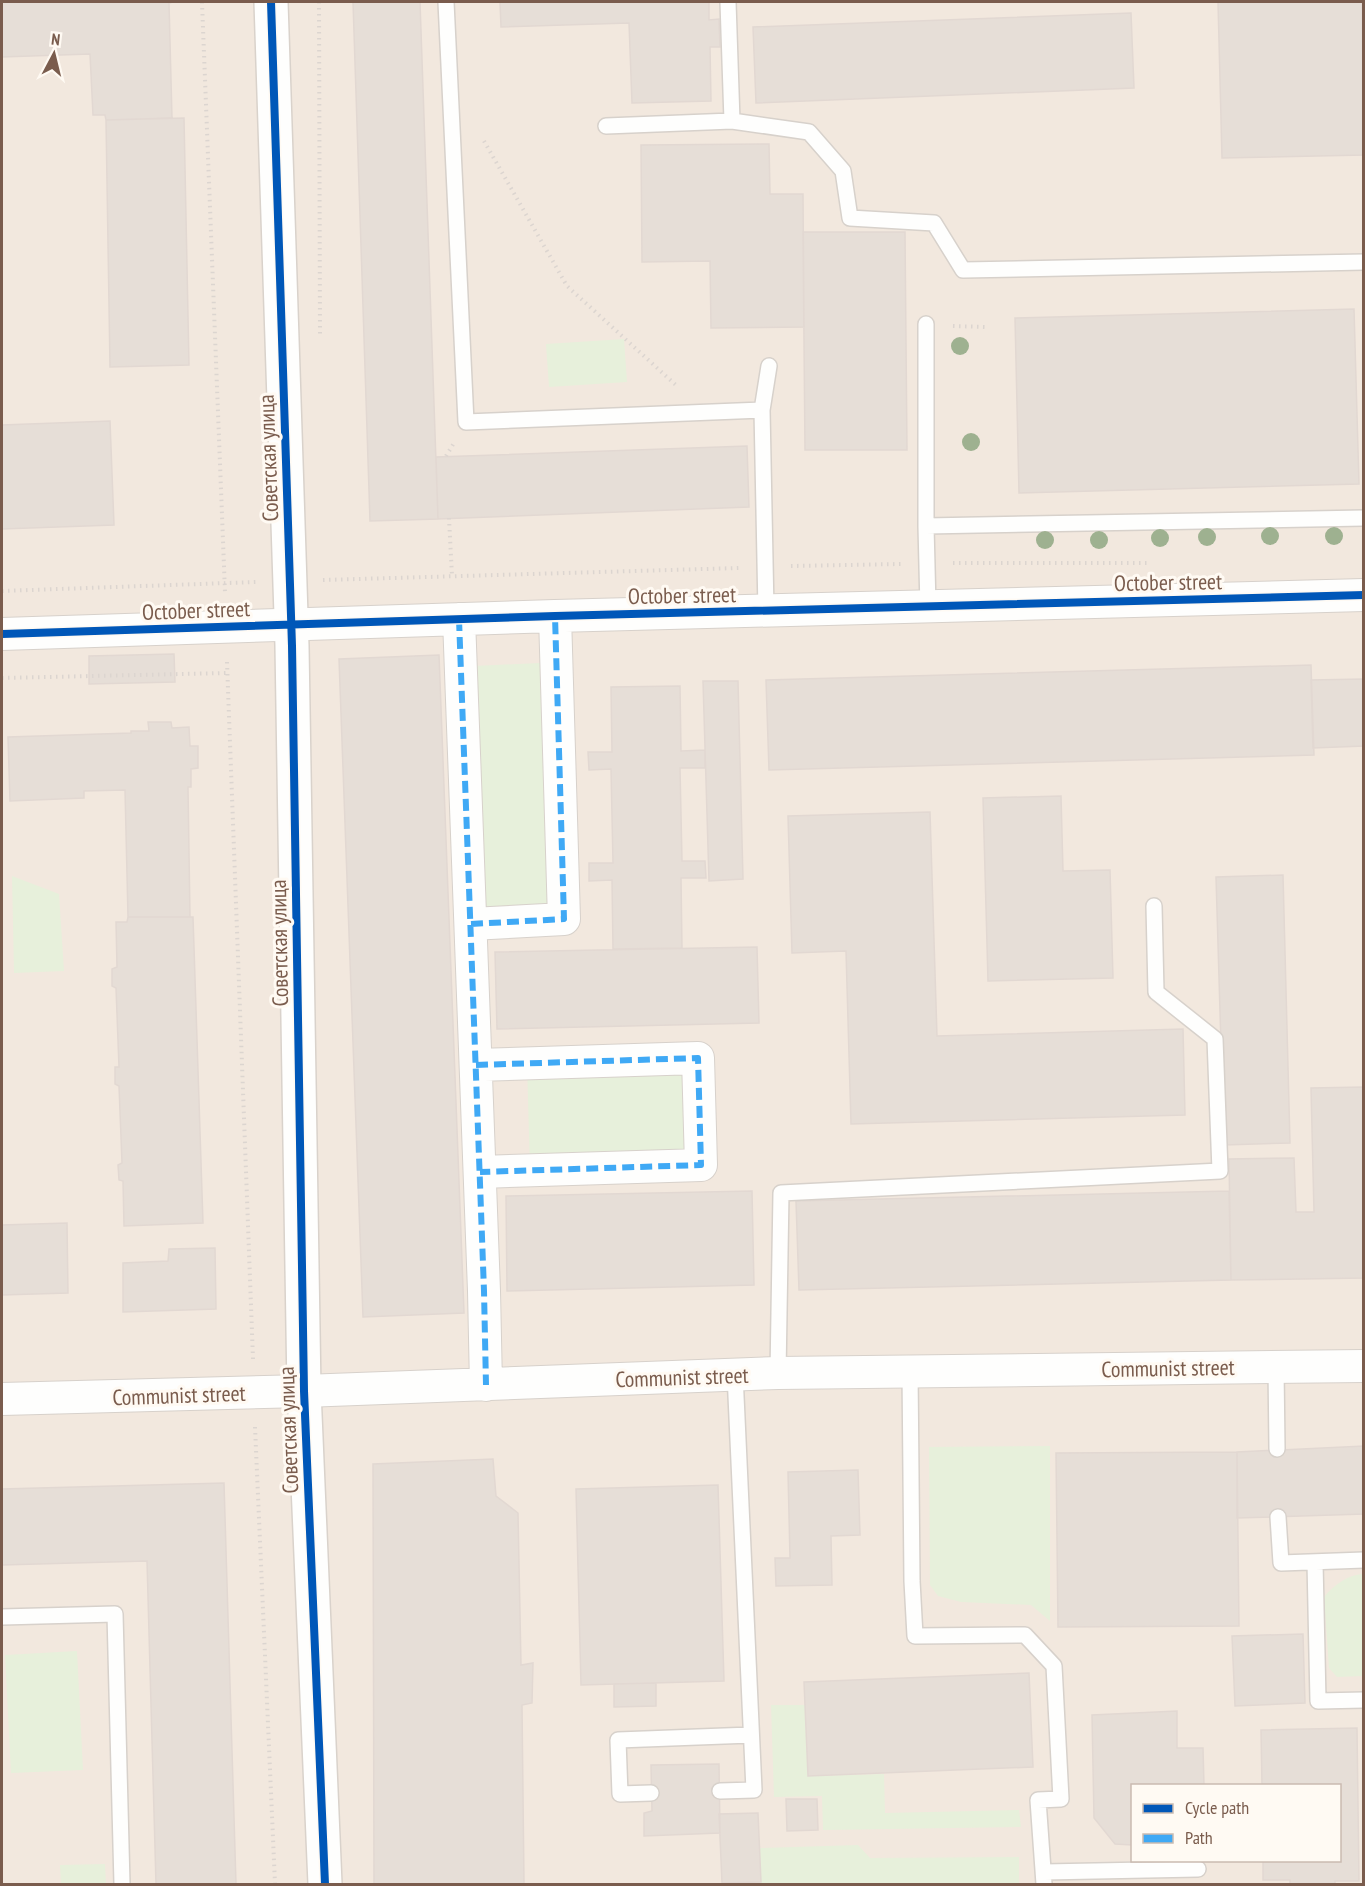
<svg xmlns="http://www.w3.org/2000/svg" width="1365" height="1886" font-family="'PT Sans Narrow',sans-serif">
<rect width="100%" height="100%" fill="#f9f5f0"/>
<!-- residential -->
<path fill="#f2e8de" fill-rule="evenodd" d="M2,2H1363V1884H2ZM1132,1786H1340V1860H1132Z"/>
<!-- green -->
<path fill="#e7f0db" d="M624,339L627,382L549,387L546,344Z
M540,663L551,905L484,908L474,666Z
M12,876L59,894L64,971L14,973Z
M698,1058L701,1165L530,1171L527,1063Z
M1050,1446V1621L1031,1605L961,1602L938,1596L930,1585L929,1447Z
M1363,1574V1676L1337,1677L1329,1668L1324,1597C1334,1585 1347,1575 1363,1574Z
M77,1651L83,1770L11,1773L5,1655Z
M771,1705H805L808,1776L884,1774L885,1813L1019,1810L1021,1827L823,1830L822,1796L774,1797Z
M858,1845L870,1858L1019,1857V1884H722V1883L761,1882L760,1848Z
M105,1864L106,1884H61L60,1865Z"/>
<!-- building -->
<path fill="#e6ded7" stroke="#e2d8d2" stroke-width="1.5" d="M2,2H173L169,3L172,118L106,120L105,115H93L90,54L2,57Z
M353,2H420L438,519L370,521Z
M500,2H709V20L719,19L720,47H710L711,101L632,103L629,23L501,27Z
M1218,2H1362L1364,155L1222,158Z
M1131,13L1134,88L756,103L753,27Z
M184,118L189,365L110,367L106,120Z
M769,144L770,194H803L804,327L711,328L710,261L642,262L641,145Z
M803,232H905L907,450H805Z
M1354,309L1359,484L1019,493L1015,318Z
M110,421L114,525L2,529V425Z
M747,446L749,507L438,519L436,457Z
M174,654L175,682L89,684V656Z
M439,655L464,1313L363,1317L339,659Z
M1311,665L1314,755L769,770L766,680Z
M1364,679V746L1313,748L1311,680Z
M703,681H738L743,879L709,881Z
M680,686L681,751L705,750V768H680L682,861H705L706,878H681L682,948L613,949L612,880L589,881V863H613L611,769L589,770L588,752H612L611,687Z
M148,722H171L172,728L189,727L190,746H198V768L191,769V787H188L190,917H128L125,790L84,791V798L10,801L8,737L131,733V731H149Z
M1061,796L1063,871L1110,870L1113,978L988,981L983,798Z
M930,812L937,1036L1183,1029L1185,1115L851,1124L846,951L792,953L788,816Z
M1283,875L1290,1143L1224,1145L1216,877Z
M128,917H193L203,1223L124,1226L123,1181L119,1180L118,1165L122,1163L119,1086L115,1084V1067H119L116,988L112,986V969L117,967L116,922H127Z
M757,947L759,1023L497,1029L495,952Z
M1364,1087V1278L1231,1280L1229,1159L1294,1158L1296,1212H1314L1311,1088Z
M752,1191L754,1285L507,1291L506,1196Z
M1229,1191L1231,1280L799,1290L796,1201Z
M67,1223L68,1293L2,1295V1225Z
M215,1248L216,1309L123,1312V1263L168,1261L169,1249Z
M1364,1446V1514L1237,1518V1452Z
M1237,1452L1239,1626L1058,1627L1056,1453Z
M493,1459L496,1496L518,1513L521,1665L533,1663L532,1703L522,1705L524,1884H374L373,1464Z
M858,1470L860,1535L831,1536L832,1585L776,1586L775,1558H790L788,1472Z
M224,1483L236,1884H156L147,1561L2,1565V1489Z
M718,1485L724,1681L581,1685L576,1489Z
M1303,1634L1305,1703L1235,1706L1232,1636Z
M1029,1673L1033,1767L808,1776L804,1682Z
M656,1683V1706L614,1707V1684Z
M1177,1711V1748H1203L1204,1786H1132V1845L1115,1844L1094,1818L1092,1715Z
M1357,1728L1359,1881H1335V1884H1290V1880H1263V1860H1340V1786H1262L1261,1730Z
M719,1764L720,1833L644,1836V1813L652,1811L651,1765Z
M786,1799H817L818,1830L787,1831Z
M758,1813L761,1882L722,1883L719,1814Z"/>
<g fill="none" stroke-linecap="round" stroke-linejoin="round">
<defs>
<path id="lane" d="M446,2L466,422L762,410L766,611
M732,121L809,132L843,171L850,218L934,223L963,270L1364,262
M606,126L732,121L728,2
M926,324V526L928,607
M762,410L769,366
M926,526L1364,518
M1276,1367L1277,1449
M910,1370L912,1581L915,1636L1025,1635L1054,1666L1061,1799L1038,1800L1044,1884
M778,1373L781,1193L1220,1171L1215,1039L1156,992L1154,906
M1278,1517L1281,1563L1364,1560
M1315,1562L1318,1701L1364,1700
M2,1617L115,1614L122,1884
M720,1791L754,1790L735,1374
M651,1793L620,1794L618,1740L751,1735
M1044,1872L1198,1869"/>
<path id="street" d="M459,619L484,1291L486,1385
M2,634L555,616L1364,595
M471,924L564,919L555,616
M476,1065L698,1058L701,1165L480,1172
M2,1399L304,1391L778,1373L1364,1366"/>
<path id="secondary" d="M271,2L292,646L304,1391L325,1884"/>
</defs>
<!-- lane casing -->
<use href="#lane" stroke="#d7d1cb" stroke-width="18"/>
<!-- street casing -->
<use href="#street" stroke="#d7d1cb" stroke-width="34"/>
<!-- secondary casing -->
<use href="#secondary" stroke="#d9d2cb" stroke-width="36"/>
<!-- path -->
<path stroke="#dcd5d0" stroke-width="4" stroke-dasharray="1.5 4.5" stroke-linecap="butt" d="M202,2L225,592
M319,2L320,336
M484,141L567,286L678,387
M953,326L985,327
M446,456L454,443
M449,518L452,576
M953,563H1147
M791,566L901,564
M323,580L739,568
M2,591L256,582
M227,662L253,1359
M2,678L227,673
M255,1427L275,1884"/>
<!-- lane -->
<use href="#lane" stroke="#fefefd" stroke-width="15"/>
<!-- street -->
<use href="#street" stroke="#fefefd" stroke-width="32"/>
<!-- secondary -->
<use href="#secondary" stroke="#fefefd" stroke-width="33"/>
<!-- quiet -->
<path stroke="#3fa9f5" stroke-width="6" stroke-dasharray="12 6" stroke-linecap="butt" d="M459,619L484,1291L486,1385
M471,924L564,919L555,616
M476,1065L698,1058L701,1165L480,1172"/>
<defs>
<path id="cycleway" d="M271,2L292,646L304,1391L325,1884
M2,634L555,616L1364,595"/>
</defs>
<!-- cycleway casing -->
<use href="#cycleway" stroke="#fffaf3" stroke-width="11"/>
<!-- cycleway -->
<use href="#cycleway" stroke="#0057b8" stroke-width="8"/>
</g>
<!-- trees -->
<g fill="#9eb190">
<circle cx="960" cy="346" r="9"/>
<circle cx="971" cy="442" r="9"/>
<circle cx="1270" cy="536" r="9"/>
<circle cx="1334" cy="536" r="9"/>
<circle cx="1207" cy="537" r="9"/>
<circle cx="1160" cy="538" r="9"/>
<circle cx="1045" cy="540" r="9"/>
<circle cx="1099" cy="540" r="9"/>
</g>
<g text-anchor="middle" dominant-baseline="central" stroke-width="6" stroke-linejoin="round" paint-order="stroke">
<!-- street labels -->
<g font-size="22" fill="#7a5c4d" stroke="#fffaf3">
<text transform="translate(268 458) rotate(-92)">Советская улица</text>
<text transform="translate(1168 582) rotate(-1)">October street</text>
<text transform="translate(682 595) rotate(-1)">October street</text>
<text transform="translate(196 610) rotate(-2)">October street</text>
<text transform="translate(279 943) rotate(-91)">Советская улица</text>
<text transform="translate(1168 1368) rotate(-1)">Communist street</text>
<text transform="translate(682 1377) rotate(-2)">Communist street</text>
<text transform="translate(179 1395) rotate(-2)">Communist street</text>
<text transform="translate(288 1430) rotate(-92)">Советская улица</text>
</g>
</g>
<!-- border -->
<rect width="1365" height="1886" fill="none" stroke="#7a5c4d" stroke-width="6"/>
<!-- legend -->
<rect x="1131" y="1784" width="210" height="78" fill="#fffaf3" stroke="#cabbb1" stroke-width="1.5"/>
<rect x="1143" y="1804" width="30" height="9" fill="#0057b8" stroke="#cabbb1" stroke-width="1.5"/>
<text x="1185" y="1814" font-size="18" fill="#7a5c4d">Cycle path</text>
<rect x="1143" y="1834" width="30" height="9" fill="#3fa9f5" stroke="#cabbb1" stroke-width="1.5"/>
<text x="1185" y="1844" font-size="18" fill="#7a5c4d">Path</text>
<!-- north arrow -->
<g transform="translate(54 54) rotate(7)" stroke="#fffaf3" stroke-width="4.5" paint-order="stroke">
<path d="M0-4.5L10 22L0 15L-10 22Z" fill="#7a5c4d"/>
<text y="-9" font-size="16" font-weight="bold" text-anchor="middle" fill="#7a5c4d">N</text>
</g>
</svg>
